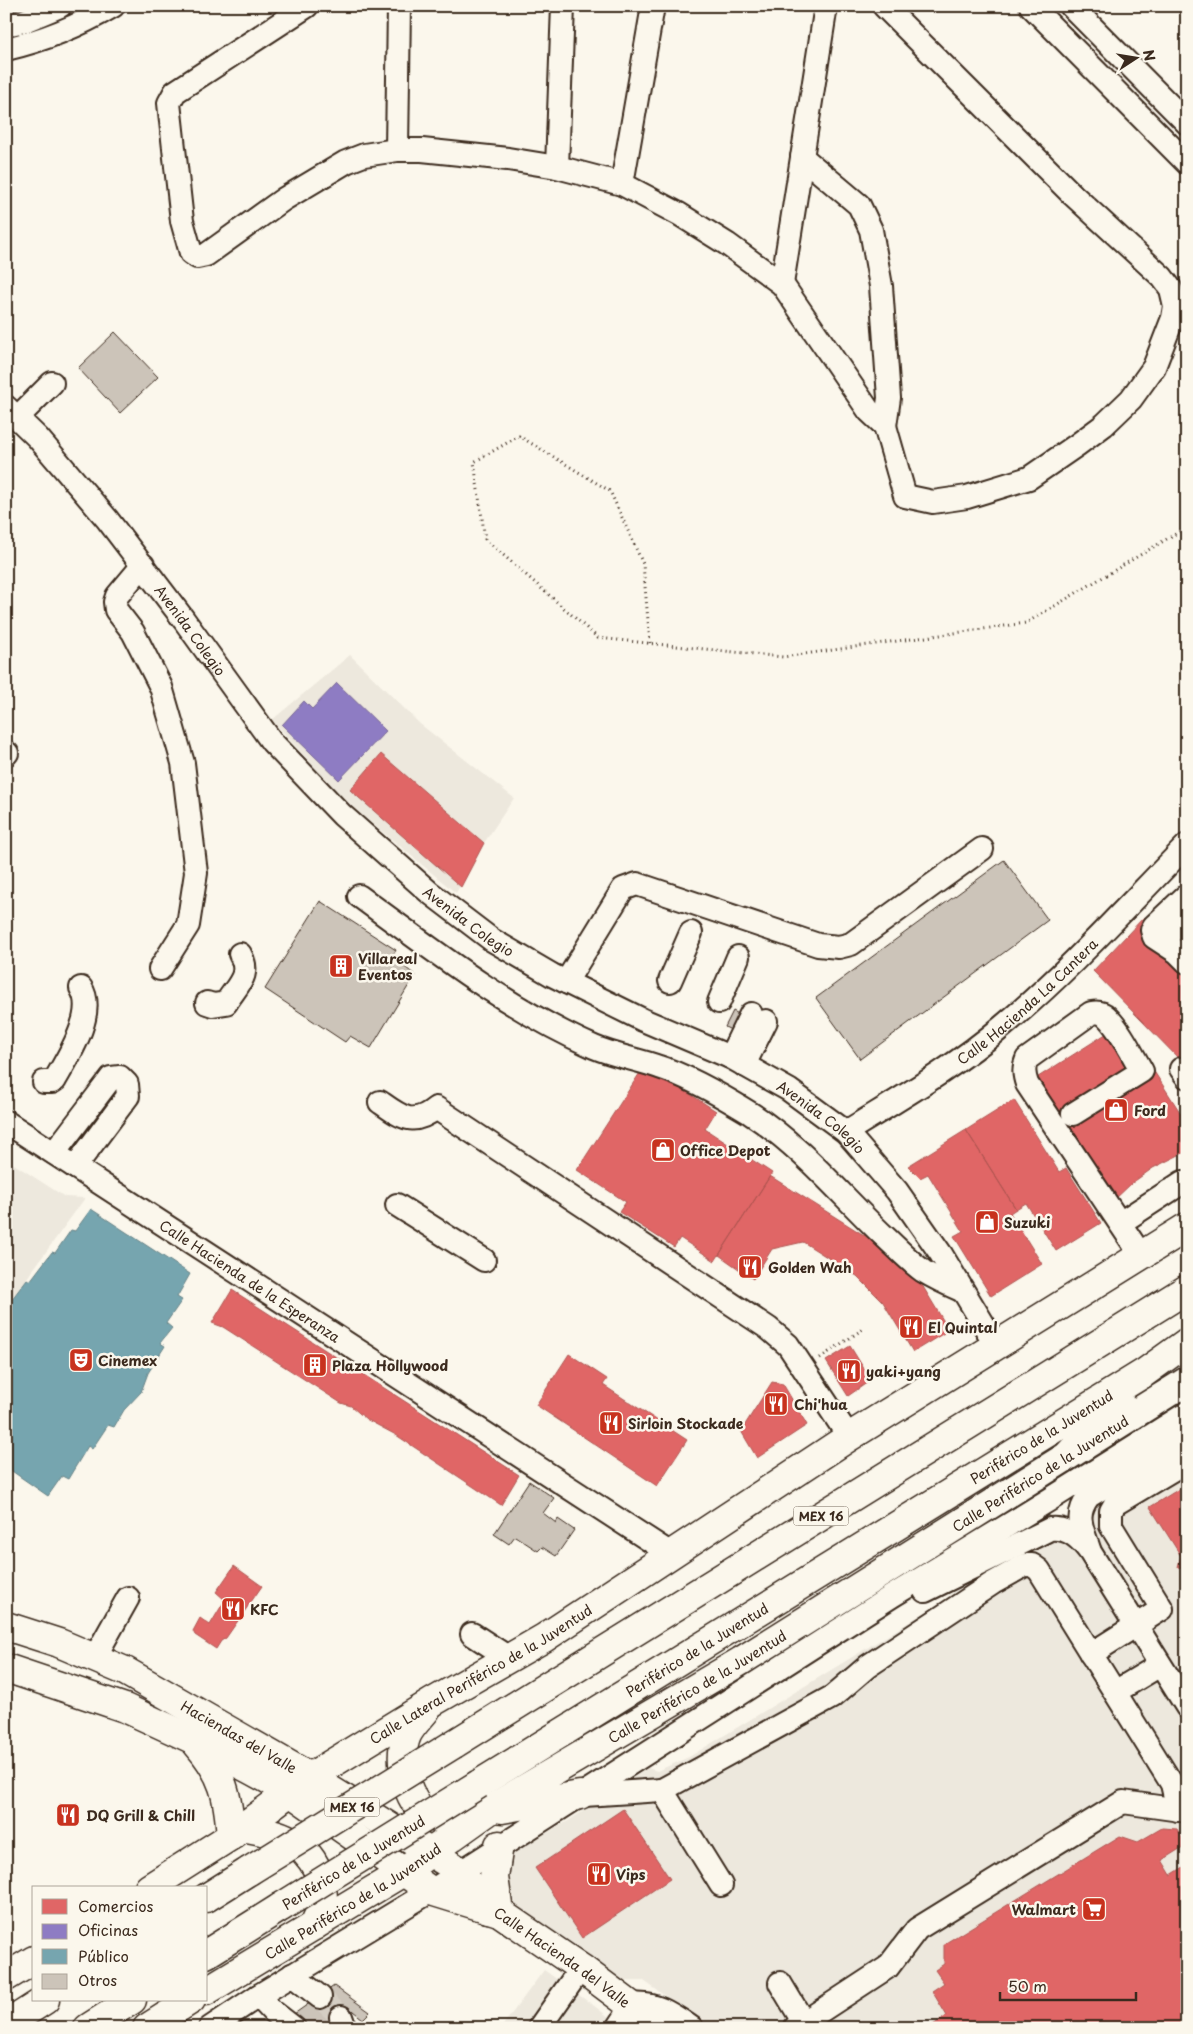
<svg xmlns="http://www.w3.org/2000/svg" width="1193" height="2034" font-family="'Playpen Sans',sans-serif">
<rect width="100%" height="100%" fill="#fbf7ec"/>
<filter id="ink" filterUnits="userSpaceOnUse"><feTurbulence type="fractalNoise" baseFrequency=".02" numOctaves="2"/><feDisplacementMap in="SourceGraphic" scale="10" xChannelSelector="R" yChannelSelector="G"/><feConvolveMatrix kernelMatrix="1 2 1 2 8 2 1 2 1" color-interpolation-filters="sRGB"/></filter>
<g filter="url(#ink)">
<!-- built -->
<path fill="#ede8dd" d="M350,655L420,724L514,798L484,843L456,893L361,814L328,782L272,720Z
M6,1159L65,1197L85,1198L6,1307Z
M1187,1451V2028H710L644,1981H619L515,1904L504,1873L508,1855L568,1821L648,1768L657,1771L689,1757L996,1569L1043,1536Z
M544,1970L597,2008L623,2028H501Z"/>
<!-- shops -->
<path fill="#e06666" stroke="#ae5450" d="M381,754L484,843L461,887L350,790Z
M1144,917L1169,941L1187,925V1067L1093,971Z
M1123,1023L1187,1123V1151L1153,1168L1132,1183L1113,1201L1035,1079Z
M645,1065L716,1111L705,1129L772,1173L715,1261L680,1238L674,1247L619,1212L626,1202L577,1170Z
M1014,1100L1059,1172L1066,1168L1101,1223L1056,1251L1026,1203L1016,1209L966,1130Z
M966,1130L1016,1209L1010,1213L1042,1264L991,1296L954,1236L963,1231L928,1174L920,1178L908,1166Z
M770,1176L878,1244L919,1280L949,1330L913,1352L883,1302L857,1276L803,1242L772,1249L753,1279L719,1255Z
M232,1290L519,1475L501,1505L396,1435L366,1419L351,1406L341,1403L223,1327L212,1323Z
M850,1346L871,1380L848,1396L826,1361Z
M569,1354L607,1379L603,1385L687,1440L657,1486L536,1405Z
M772,1382L783,1384L807,1425L757,1458L741,1431Z
M1187,1484V1569L1178,1567L1181,1556L1150,1507Z
M234,1566L262,1586L226,1638L221,1641L216,1649L195,1635L193,1631L200,1618L210,1625L225,1600L216,1592Z
M623,1809L670,1879L582,1938L535,1868Z
M1162,1828L1177,1829L1186,1845L1162,1860L1171,1875L1187,1865V2028H928L947,2016L932,1991L944,1983L935,1970L944,1964V1944L1120,1836L1138,1842Z"/>
<!-- offices -->
<path fill="#8e7cc3" stroke="#756392" d="M337,683L386,731L339,780L282,725L304,701L312,709Z"/>
<!-- public -->
<path fill="#76a5af" stroke="#648084" d="M91,1209L190,1274L177,1297L182,1300L166,1323L172,1328L160,1343L165,1346L148,1373L141,1392L124,1410L114,1427L108,1425L92,1449L88,1446L68,1479L62,1476L48,1496L6,1467V1307L27,1279L30,1281L52,1252L55,1253L71,1230L75,1231Z"/>
<!-- building -->
<path fill="#ccc4b9" stroke="#3b2a1e" d="M115,332L158,377L120,413L78,368Z
M1004,860L1048,920L860,1059L816,998Z
M320,901L396,950L392,957L415,975L371,1048L350,1036L345,1042L265,989Z
M733,1011L774,1033L766,1048L725,1027Z
M529,1481L554,1498L543,1513L556,1523L558,1519L574,1530L556,1556L542,1547L538,1551L515,1536L509,1544L494,1534Z
M334,1986L370,2012L363,2019L348,2007L333,2028H311L294,2014Z"/>
<g fill="none" stroke-linecap="round" stroke-linejoin="round">
<!-- minor-tunnel -->
<path stroke="#d5cec3" stroke-width="22" stroke-dasharray="22 11" stroke-linecap="butt" d="M320,1997L341,2017"/>
<defs>
<g id="minor">
<path d="M307,6L175,92L169,103L182,221L191,253L197,257L206,255L284,199L346,162L364,155L397,150H422L508,159L557,167L622,184L679,214L727,244L782,284L869,411L885,426L905,496L933,502L967,497L1029,478L1077,445L1104,425L1131,399L1154,367L1173,318L1175,306L1171,289L1162,277L1073,195L884,6"/>
<path d="M1031,6L1187,163"/>
<path d="M1071,6L1187,123"/>
<path d="M6,25L24,21L60,6"/>
<path d="M6,49C45,40 79,26 113,6"/>
<path d="M397,150L399,6"/>
<path d="M802,157L859,205L871,230L881,286L889,398L885,426"/>
<path d="M557,167L563,6"/>
<path d="M622,184L653,6"/>
<path d="M782,284L826,6"/>
<path id="s1" d="M6,407L38,438L107,519L184,620L272,742L342,815L429,892L492,940L552,975L643,1020L730,1057L789,1090L846,1132L897,1191L941,1254L996,1345"/>
<path d="M18,417L52,383"/>
<path d="M143,565L117,596L115,602L116,610L133,632L161,687L183,763L196,873L188,925L160,969"/>
<path d="M6,754L7,753"/>
<path d="M1187,895L1154,926L1152,930L1154,937L1177,952L1187,962"/>
<path d="M359,896C434,951 508,1009 594,1047C615,1056 637,1059 659,1067C688,1076 724,1097 750,1113C801,1146 840,1194 883,1235C896,1247 909,1261 923,1271C936,1279 949,1285 963,1291"/>
<path d="M1166,937L1187,917"/>
<path d="M670,981L691,933"/>
<path d="M566,982L623,889L637,884L818,945L839,947L851,944L982,849"/>
<path d="M719,1002L738,957"/>
<path d="M207,1003L213,1005L226,1003C237,985 252,975 240,954"/>
<path d="M730,1057L751,1014"/>
<path d="M744,1065L766,1021"/>
<path d="M1181,1069L1187,1077"/>
<path d="M44,1082H52L55,1080C68,1057 97,1013 81,988"/>
<path d="M380,1102C401,1117 413,1127 436,1108L768,1328L788,1345L849,1437"/>
<path d="M1073,1114L1142,1071C1132,1054 1120,1029 1106,1016C1102,1012 1097,1012 1091,1013L1027,1059C1023,1068 1024,1075 1027,1084L1141,1255"/>
<path id="s2" d="M6,1122L671,1554"/>
<path id="s3" d="M846,1132C899,1099 955,1067 1003,1026C1069,971 1127,906 1187,845"/>
<path d="M54,1153L111,1078L120,1077L127,1084L128,1096L75,1167"/>
<path d="M397,1205L484,1260"/>
<path d="M1120,1223L1183,1182H1187"/>
<path d="M1089,1549C1082,1527 1074,1516 1089,1496L1187,1437"/>
<path d="M925,1591L1050,1529C1068,1527 1080,1538 1090,1552L1187,1707"/>
<path d="M472,1634L509,1658"/>
<path d="M1091,1654L1162,1609L1111,1526V1511L1115,1504L1187,1461"/>
<path d="M95,1657L128,1598"/>
<path d="M1115,1692L1160,1665"/>
<path d="M584,1795L662,1790"/>
<path d="M721,1885L662,1790L832,1697L868,1666L993,1583L1025,1565H1032L1039,1570L1172,1784L1178,1810"/>
<path d="M292,1975L320,1997"/>
<path d="M780,1983L804,2023"/>
<path d="M258,1996L272,2011L294,2028"/>
<path d="M341,2017L345,2028"/>
<path d="M210,2028L258,1996L431,1891L892,1596L1049,1500L1187,1413"/>
<path d="M539,2028L581,1968"/>
<path d="M618,2028L633,2005C656,2002 673,2015 692,2028"/>
<path d="M795,2028L888,1967L917,1929L1123,1802L1187,1811"/>
</g>
<g id="major">
<path id="s4" d="M6,1626L59,1643L125,1671L310,1777L460,1871L488,1909"/>
<path id="s5" d="M6,1668L125,1708L192,1739L251,1770L289,1791L431,1891L499,1912L581,1968L661,2028"/>
<path d="M426,1710C420,1718 411,1726 407,1735C397,1758 406,1800 427,1815C433,1818 443,1819 450,1819"/>
<path d="M197,1744C224,1775 228,1796 231,1836"/>
<path d="M502,1809L580,1795"/>
<path d="M241,1827C252,1829 264,1831 275,1834C306,1843 327,1872 322,1905C321,1912 316,1919 314,1926"/>
<path d="M499,1845L494,1877L499,1912"/>
<path id="s6" d="M149,1888L231,1836L310,1777L431,1703L544,1638L849,1437L1187,1227"/>
<path d="M6,1977L34,1960"/>
<path id="s7" d="M206,1991L403,1872L497,1805L741,1661L1187,1381"/>
<path d="M147,2028L191,2000"/>
</g>
<g id="highway">
<path d="M1069,1454L1119,1400"/>
<path d="M454,1744L1187,1289"/>
<path id="s8" d="M479,1784L1144,1373L1187,1342"/>
<path d="M206,1898L249,1871"/>
<path d="M206,1954L281,1907"/>
<path d="M6,2025L45,2000"/>
<path d="M88,2028L132,2000"/>
</g>
</defs>
<!-- minor casing -->
<use href="#minor" stroke="#3b2a1e" stroke-width="26"/>
<!-- major casing -->
<use href="#major" stroke="#3b2a1e" stroke-width="31"/>
<!-- highway casing -->
<use href="#highway" stroke="#3b2a1e" stroke-width="31"/>
<!-- path -->
<path stroke="#3b2a1e" stroke-width="3" stroke-dasharray="1 4" stroke-linecap="butt" d="M650,643L643,564L610,491L519,436L474,462L485,539L598,638L783,657L1026,623L1187,527
M820,1358L863,1329"/>
<!-- minor -->
<use href="#minor" stroke="#fbf7ec" stroke-width="22"/>
<!-- major -->
<use href="#major" stroke="#fbf7ec" stroke-width="28"/>
<!-- highway -->
<use href="#highway" stroke="#fbf7ec" stroke-width="28"/>
<defs>
<g id="highway-bridge">
<path d="M249,1871L454,1744"/>
<path id="s9" d="M281,1907L479,1784"/>
</g>
</defs>
<!-- highway-bridge casing -->
<use href="#highway-bridge" stroke="#3b2a1e" stroke-width="31" stroke-linecap="butt"/>
<!-- highway-bridge -->
<use href="#highway-bridge" stroke="#fbf7ec" stroke-width="28"/>
</g>
</g>
<!-- icons -->
<defs>
<symbol id="building-square" viewBox="-11 -11 22 22"><rect x="-9" y="-9" width="18" height="18" rx="4" fill="#c8321e" stroke="#fbf7ec"/><path d="M-4-6H4V6H1V3H-1V6H-4ZM-2.5-4.3h1.7v1.8h-1.7ZM.8-4.3h1.7v1.8H.8ZM-2.5-1h1.7V.8h-1.7ZM.8-1h1.7V.8H.8Z" fill="#fff"/></symbol>
<symbol id="shop-square" viewBox="-11 -11 22 22"><rect x="-9" y="-9" width="18" height="18" rx="4" fill="#c8321e" stroke="#fbf7ec"/><path d="M-5-2.5h2.3a2.7 3.5 0 0 1 5.4 0H5L5.5 6h-11ZM-1.5-2.5h3a1.5 2.3 0 0 0-3 0Z" fill="#fff"/></symbol>
<symbol id="restaurant-square" viewBox="-11 -11 22 22"><rect x="-9" y="-9" width="18" height="18" rx="4" fill="#c8321e" stroke="#fbf7ec"/><path d="M-5-6h1v4h1v-4h1v4h1v-4h1v5L-1.5 .5V6h-2V.5L-5-1ZM5-6V6H3V1.5H1.5Q1.5-4 5-6Z" fill="#fff"/></symbol>
<symbol id="theatre-square" viewBox="-11 -11 22 22"><rect x="-9" y="-9" width="18" height="18" rx="4" fill="#c8321e" stroke="#fbf7ec"/><path d="M-5-5.5Q0-4 5-5.5V0Q5 5 0 6Q-5 5-5 0ZM-3.3-2.5H-1v1.5H-3.3ZM1-2.5H3.3v1.5H1ZM-2.8 1Q0 5.5 2.8 1Z" fill="#fff"/></symbol>
<symbol id="supermarket-square" viewBox="-11 -11 22 22"><rect x="-9" y="-9" width="18" height="18" rx="4" fill="#c8321e" stroke="#fbf7ec"/><path d="M-6-5.5h2.5l.6 2H6L4.5 2H-2.5L-4.4-4H-6ZM-1.5 3.2a1.3 1.3 0 1 0 .1 0ZM3 3.2a1.3 1.3 0 1 0 .1 0Z" fill="#fff"/></symbol>
</defs>
<g fill-rule="evenodd">
<use href="#building-square" x="327" y="952" width="28" height="28"/>
<use href="#shop-square" x="1102" y="1096" width="28" height="28"/>
<use href="#shop-square" x="649" y="1136" width="28" height="28"/>
<use href="#shop-square" x="973" y="1208" width="28" height="28"/>
<use href="#restaurant-square" x="736" y="1253" width="28" height="28"/>
<use href="#restaurant-square" x="897" y="1313" width="28" height="28"/>
<use href="#theatre-square" x="67" y="1346" width="28" height="28"/>
<use href="#building-square" x="301" y="1351" width="28" height="28"/>
<use href="#restaurant-square" x="835" y="1357" width="28" height="28"/>
<use href="#restaurant-square" x="762" y="1390" width="28" height="28"/>
<use href="#restaurant-square" x="597" y="1409" width="28" height="28"/>
<use href="#restaurant-square" x="219" y="1595" width="28" height="28"/>
<use href="#restaurant-square" x="54" y="1801" width="28" height="28"/>
<use href="#restaurant-square" x="585" y="1860" width="28" height="28"/>
<use href="#supermarket-square" x="1080" y="1895" width="28" height="28"/>
</g>
<g text-anchor="middle" dominant-baseline="central" stroke-width="5" stroke-linejoin="round" paint-order="stroke">
<!-- shield labels -->
<g fill="#fbf7ec" stroke="#75685c" stroke-width="1">
<rect x="793.5" y="1506.5" width="55" height="19" rx="4"/>
<rect x="324.5" y="1797.5" width="55" height="19" rx="4"/>
</g>
<g font-size="12" font-weight="bold" fill="#3b2a1e">
<text x="821" y="1516">MEX 16</text>
<text x="352" y="1807">MEX 16</text>
</g>
<!-- street labels -->
<g font-size="14" fill="#3b2a1e" stroke="#fbf7ec">
<text stroke="none"><textPath href="#s1" startOffset="290">Avenida Colegio</textPath></text>
<text stroke="none"><textPath href="#s1" startOffset="695">Avenida Colegio</textPath></text>
<text stroke="none"><textPath href="#s3" startOffset="224">Calle Hacienda La Cantera</textPath></text>
<text stroke="none"><textPath href="#s1" startOffset="1100">Avenida Colegio</textPath></text>
<text stroke="none"><textPath href="#s2" startOffset="291">Calle Hacienda de la Esperanza</textPath></text>
<text stroke="none"><textPath href="#s8" startOffset="661">Periférico de la Juventud</textPath></text>
<text stroke="none"><textPath href="#s7" startOffset="982">Calle Periférico de la Juventud</textPath></text>
<text stroke="none"><textPath href="#s8" startOffset="256">Periférico de la Juventud</textPath></text>
<text stroke="none"><textPath href="#s6" startOffset="395">Calle Lateral Periférico de la Juventud</textPath></text>
<text stroke="none"><textPath href="#s7" startOffset="578">Calle Periférico de la Juventud</textPath></text>
<text stroke="none"><textPath href="#s4" startOffset="259">Haciendas del Valle</textPath></text>
<text stroke="none"><textPath href="#s9" startOffset="85">Periférico de la Juventud</textPath></text>
<text stroke="none"><textPath href="#s7" startOffset="172">Calle Periférico de la Juventud</textPath></text>
<text stroke="none"><textPath href="#s5" startOffset="632">Calle Hacienda del Valle</textPath></text>
</g>
<!-- poi labels -->
<g font-size="14" font-weight="bold" fill="#3b2a1e" stroke="#fbf7ec" text-anchor="start">
<text x="358" y="958">Villareal<tspan x="358" dy="16">Eventos</tspan></text>
<text x="1134" y="1110">Ford</text>
<text x="680" y="1150">Office Depot</text>
<text x="1004" y="1222">Suzuki</text>
<text x="768" y="1267">Golden Wah</text>
<text x="928" y="1327">El Quintal</text>
<text x="98" y="1360">Cinemex</text>
<text x="332" y="1365">Plaza Hollywood</text>
<text x="866" y="1371">yaki+yang</text>
<text x="794" y="1404">Chi'hua</text>
<text x="628" y="1423">Sirloin Stockade</text>
<text x="250" y="1609">KFC</text>
<text x="86" y="1815">DQ Grill &amp; Chill</text>
<text x="616" y="1874">Vips</text>
<text x="1076" y="1909" text-anchor="end">Walmart</text>
</g>
</g>
<!-- margin -->
<rect width="1193" height="2034" fill="none" stroke="#fbf7ec" stroke-width="25"/>
<rect x="12" y="12" width="1168" height="2009" fill="none" stroke="#3b2a1e" stroke-width="2" filter="url(#ink)"/>
<!-- legend -->
<rect x="32" y="1886" width="175" height="115" fill="#fbf7ec" stroke="#aea59a"/>
<rect x="42" y="1899" width="25" height="15" fill="#e06666" stroke="#aea59a"/>
<text x="78" y="1912" font-size="15" fill="#3b2a1e">Comercios</text>
<rect x="42" y="1924" width="25" height="15" fill="#8e7cc3" stroke="#aea59a"/>
<text x="78" y="1936" font-size="15" fill="#3b2a1e">Oficinas</text>
<rect x="42" y="1949" width="25" height="15" fill="#76a5af" stroke="#aea59a"/>
<text x="78" y="1962" font-size="15" fill="#3b2a1e">Público</text>
<rect x="42" y="1974" width="25" height="15" fill="#ccc4b9" stroke="#aea59a"/>
<text x="78" y="1986" font-size="15" fill="#3b2a1e">Otros</text>
<!-- north arrow -->
<g transform="translate(1136 58) rotate(78)" stroke="#fbf7ec" stroke-width="4" paint-order="stroke">
<path d="M0-4L9 19L0 12L-9 19Z" fill="#3b2a1e"/>
<text y="-8" font-size="14" font-weight="bold" text-anchor="middle" fill="#3b2a1e">N</text>
</g>
<!-- scale -->
<path d="M1000 1992v8h136v-8" fill="none" stroke="#3b2a1e" stroke-width="2.5"/>
<text x="1008" y="1992" font-size="15" fill="#3b2a1e" stroke="#fbf7ec" stroke-width="4" paint-order="stroke">50 m</text>
</svg>
